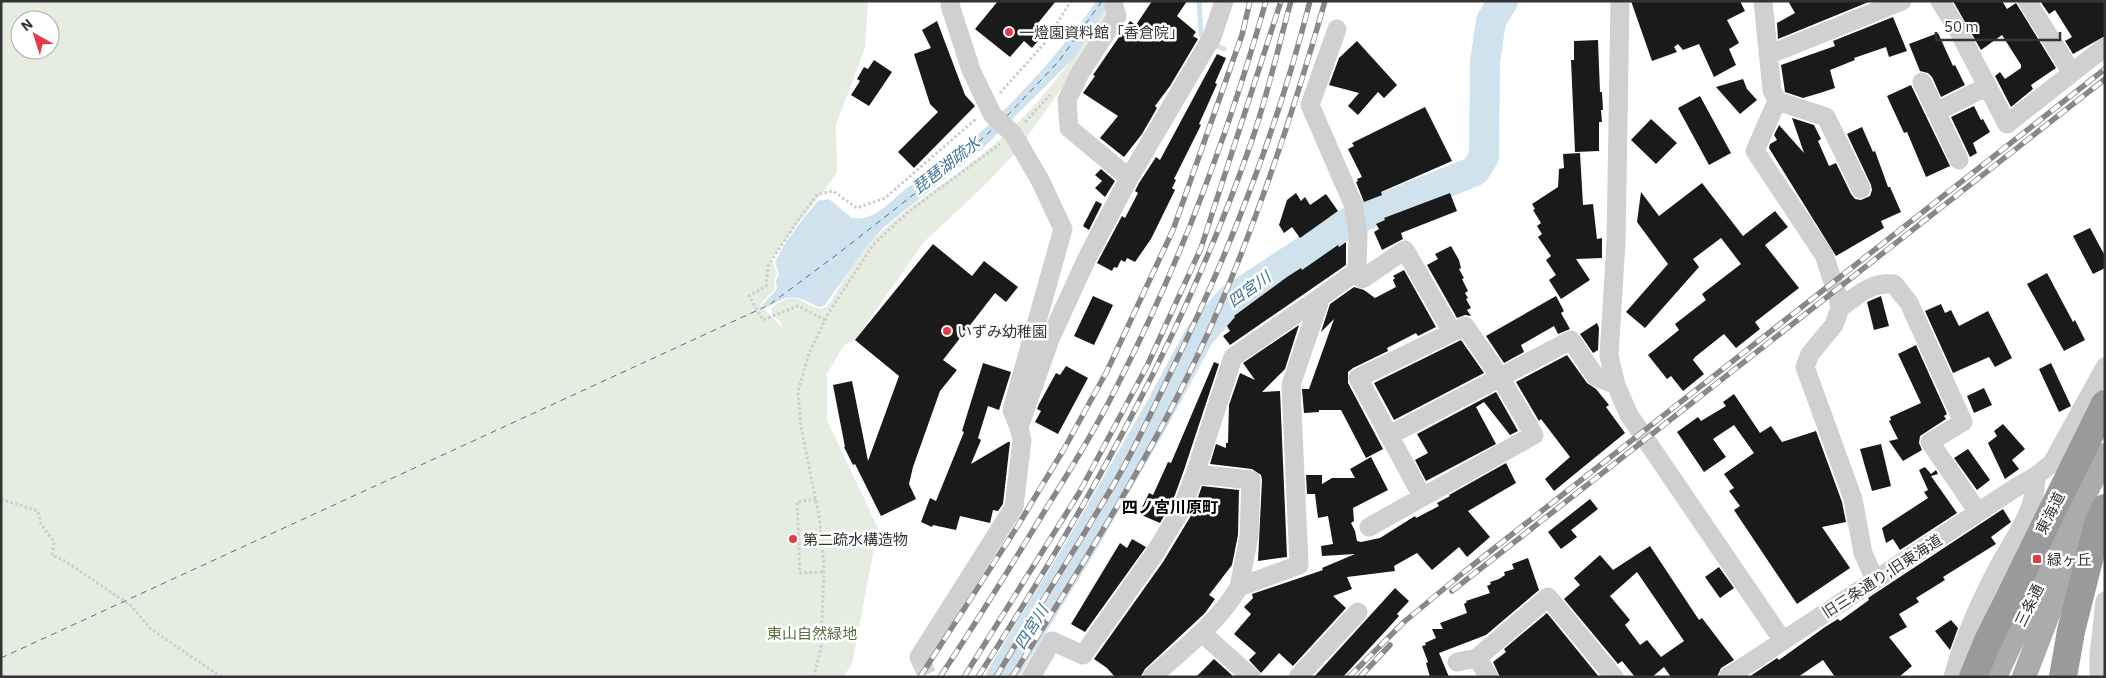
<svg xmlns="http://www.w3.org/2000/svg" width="2106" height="678" font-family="'IBM Plex Sans','Noto Sans JP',sans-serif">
<rect width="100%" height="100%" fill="#fff"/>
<!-- green -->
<path fill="#e6ecdf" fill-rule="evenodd" d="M1,1H868L865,48L836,125L837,173L771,259L777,273L774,280L775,289L760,305L783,328L781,322L772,315V307C778,303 785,298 793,298C803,298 817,315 827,306C834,300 838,288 843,281C855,263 868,245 883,230C915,201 952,179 985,152C1036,111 1077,56 1111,1H1123L1018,150L988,182L923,243L855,340L844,345L827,374V420L878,528L852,664L843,677H1ZM20,20H50V50H20Z"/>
<!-- water -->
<path fill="#cfe2ee" d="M1096,1H1111L1075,57L982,149L883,228L860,256L825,305L819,307C795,296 792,292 768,307L762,305L777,289L776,281L779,274L775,262L786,242L806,215L818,201L829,199L852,218C875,222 891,200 907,188C921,178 937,168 951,157C996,121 1038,78 1073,32C1081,22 1090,12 1096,1Z"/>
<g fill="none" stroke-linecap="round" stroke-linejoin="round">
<!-- stream -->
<path stroke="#cfe2ee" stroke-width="5" d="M1199,1L1201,33L1205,40
M1214,45L1224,49"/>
<!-- river -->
<path stroke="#cfe2ee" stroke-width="30" d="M1001,677L1080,548L1156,416L1199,336L1230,300L1349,222L1475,171L1484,157L1485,62L1491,21L1503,1"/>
<!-- ferry -->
<path stroke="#3f7597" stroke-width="1" stroke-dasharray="6 5" stroke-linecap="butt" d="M1007,116L1059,61L1102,1
M1,658L769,305L835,256L968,152L995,127"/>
</g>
<!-- building -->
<path fill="#1a1a1a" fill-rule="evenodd" d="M998,1H1056L1034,28L1043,35L1032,48L1024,41L1010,57L975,29Z
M1152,1H1187L1177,16L1196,32L1193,36L1198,39L1170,86L1155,106L1157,108L1142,134L1124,157L1100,138L1118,116L1083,93L1095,76L1093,75L1130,21L1136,25Z
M1631,1H1740L1745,11L1727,20L1739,43L1729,49L1736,65L1714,77L1699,44L1683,50L1678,44L1674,47L1677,52L1652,61Z
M1788,1H1871L1778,39L1777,23L1795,13Z
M1953,1H2002L2007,9L2016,3L2056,68L2031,85L2033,89L2011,107L1995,76L2000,72L2005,79L2021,68V65L2002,35L1981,50Z
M2040,1H2105V36L2073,54L2065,41L2072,37L2055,10L2049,14Z
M1893,17L1907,51L1889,57L1886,47L1854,58L1855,60L1830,70L1835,88L1823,92L1803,98L1785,92L1781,65L1835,46L1833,41Z
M937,21L965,95L975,106L914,168L898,152L938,112L930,104L914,54L931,48L922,30Z
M1938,33L1953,66L1955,65L1965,85L1941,97L1932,77L1928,73L1920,71L1909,44Z
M1598,40L1600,92H1602L1603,110H1601L1602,122H1599V151L1575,152L1571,60H1574V41Z
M1357,41L1397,85L1384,98L1378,92L1358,115L1348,106L1359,93L1329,85L1339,58Z
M1217,54L1226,58L1215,83L1217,84L1199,124L1201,125L1174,179L1176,180L1172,188L1175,190L1151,239L1135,262L1127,258L1125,262L1121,260L1117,268L1114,267L1112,271L1097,263L1122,216L1125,218L1138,193L1135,191L1139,183L1156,157L1160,160Z
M874,60L892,72L869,106L851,95L860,81L857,79L864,67L868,69Z
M1743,79L1747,89L1757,100L1740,114L1716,87Z
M1911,85L1950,166L1926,177L1907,132L1904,133L1887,96Z
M1700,96L1731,153L1709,165L1678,108Z
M1974,106L1981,120L1983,119L1990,132L1973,143L1977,153L1970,157L1951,117Z
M1425,107L1452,161L1381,192L1382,195L1364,202L1356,182L1358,181L1357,179L1362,177L1348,149L1354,146L1352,143Z
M1792,118L1814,125L1821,139L1818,141L1829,166L1836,163L1851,194L1855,199L1861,200L1870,196L1872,190L1871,185L1847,134L1862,127L1873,152L1875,151L1888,187H1890L1901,212L1881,221L1884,228L1836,256L1769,148L1770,144L1777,140L1774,135L1779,125L1804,153Z
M1651,119L1677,143L1656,164L1631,140Z
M1580,153L1583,205L1593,204L1597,239L1602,238V258L1576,259L1590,280L1561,299L1549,280L1556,275L1546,260L1551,256L1538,237L1542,234L1537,226L1541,223L1533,210L1535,209L1532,204L1558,187L1559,169L1564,168L1563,154Z
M1101,169L1115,181L1105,197L1095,188L1102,181L1095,175Z
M1702,183L1743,236L1775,211L1788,227L1765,245L1799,288L1755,322L1760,329L1736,348L1724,334L1695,357L1693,360L1704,374L1683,391L1671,376L1667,379L1648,355L1679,330L1675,324L1706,300L1702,294L1741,264L1721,238L1693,259L1699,267L1645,328L1626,312L1668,264L1637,222L1641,192L1659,216Z
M1296,193L1301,201L1305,197L1310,205L1326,194L1338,211L1300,238L1292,227L1284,233L1279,225L1287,200Z
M1450,193L1457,211L1401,233L1403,239L1382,250L1374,232L1379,229L1376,224L1385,220L1384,218Z
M1096,201L1102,204L1089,230L1083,226Z
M2090,228L2105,256V268L2093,274L2073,236Z
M1346,242V265L1230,345L1223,336L1230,331L1227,326L1235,317L1234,316L1287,277L1301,268L1302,270L1338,245L1339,247Z
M933,244L972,276L984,261L1018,287L1006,302L995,293L943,360L957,370L940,391L913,467L909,484L916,499L881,516L855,464L853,465L844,447H845L833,385L852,381L868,461L899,376L855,340Z
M1451,246L1459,260L1461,268L1459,269L1464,278L1462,279L1468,291L1465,293L1468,298L1466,299L1471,308L1467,310L1471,316L1465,315L1457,318L1427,265L1438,259L1435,254Z
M1404,270L1436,327L1418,336L1416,333L1387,348L1388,351L1353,368L1348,372V383L1383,449L1366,458L1341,410H1319V412L1304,413L1302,389H1309L1334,319L1321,332L1330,304L1354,287L1364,290L1375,298L1396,287L1393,280L1395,278L1393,276Z
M2047,273L2073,322L2075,320L2085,340L2064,351L2027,284Z
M1093,296L1113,305L1094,345L1074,336Z
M1556,296L1564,311L1561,313L1570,329L1558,334L1554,326L1521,345L1524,352L1504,363L1486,336Z
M1881,296L1889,326L1874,330L1867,302Z
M1941,304L1945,313L1951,310L1959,326L1988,311L2012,358L1995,367L1989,357L1953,373L1925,311Z
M1597,323L1599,328L1598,350L1593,353L1580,334Z
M1299,325L1285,369L1262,392L1280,391L1287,557L1258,561L1262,480L1261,475L1252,469L1210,464L1216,444L1226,448V443H1228L1229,405L1240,373L1255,380L1243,363Z
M1461,340L1484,373L1394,420L1374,383Z
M1916,345L1947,414L1944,416L1946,419L1920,436L1919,443L1922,450L1903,461L1889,441L1898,439L1889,421L1891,420L1890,417L1921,403L1898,354Z
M1567,355L1587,383L1596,389L1609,405L1606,407L1625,433L1554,491L1545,479L1570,457L1541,419L1539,421L1516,382Z
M1214,362L1219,364L1184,470L1172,503L1160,523L1139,514L1149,493L1153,495L1168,462L1171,463Z
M983,363L1011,372L999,410L988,406L978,438L981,440L971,464L1008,442H1010L1003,504L998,511L993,510L990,523L960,516L956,530L933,525L932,527L921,522L930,498L936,501L964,432L962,431Z
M2051,363L2071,406L2059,412L2039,369Z
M1066,366L1088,378L1058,434L1035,422L1041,411L1037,409L1039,404L1056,373L1060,375Z
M1984,388L1992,405L1974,413L1967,396Z
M1496,392L1518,431L1510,435L1484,402L1476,407L1496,444L1426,481L1415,460L1428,453L1417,434Z
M1734,394L1760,433L1771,426L1782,442L1816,431L1842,502L1846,522L1822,527L1850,568L1797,604L1734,510L1740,506L1729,491L1734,488L1724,474L1754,453L1734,425L1713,439L1726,457L1704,472L1677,432L1698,417L1701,421L1726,406L1723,402Z
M2003,424L2025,449L2012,460L2019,469L2005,479L1988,443L1997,436L1994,431Z
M1881,444L1891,486L1872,491L1860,449Z
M1968,449L1990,480L1977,490L1954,458Z
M1371,457L1388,490L1353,508L1354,521L1351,523L1355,531L1357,541L1361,542L1380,538L1415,516L1416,518L1439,506L1437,503L1450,496L1449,495L1506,463L1516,483L1468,511L1490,537L1467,557L1459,547L1432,570L1417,553L1394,566L1395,571L1347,577L1352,589L1333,596L1346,608L1293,666L1279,653L1261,673L1249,660L1256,653L1234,634L1251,614L1244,607L1253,598L1252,594L1323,570L1322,568L1355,554L1322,556L1321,546L1333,544L1328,516L1318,518L1315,494H1307L1306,475H1322V484L1332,478H1355L1350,469Z
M1925,467L1931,474L1936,470L1938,474L1931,476L1957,513L1900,550L1893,539L1886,543L1882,528L1928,498L1924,492L1928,490L1919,470Z
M1202,486L1239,490L1238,535L1232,565L1209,595L1215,599L1205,613L1145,669L1141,676L1115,677L1107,668L1094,659L1163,562L1192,514Z
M1590,499L1598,509L1571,530L1577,537L1561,549L1548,532Z
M2003,509L2011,522L1991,537L1996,544L1943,577L1945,580L1916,598L1919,602L1899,614L1907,627L1889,637L1912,666L1899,677H1835L1823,660L1798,677H1749L1777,658L1779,660L1825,627L1838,619L1840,621L1869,600L1868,598Z
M1132,539L1146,547L1085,632L1071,624L1120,543L1127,548Z
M1650,546L1699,620L1702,618L1734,660L1721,668L1717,677H1671L1664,667L1652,677H1635L1622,661L1618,664L1564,599L1580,585L1574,578L1600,555L1613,570ZM1637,572L1684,641L1661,657L1647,640L1640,645L1625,625L1630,620L1610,596Z
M1528,558L1539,590L1486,635L1439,653L1449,677H1430L1426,663L1428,662L1422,646L1426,645L1425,643L1436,638L1432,629H1443L1440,623L1467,613L1464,604L1467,602L1466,601L1490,593L1487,586L1491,584L1490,582L1499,579L1505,575L1504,572L1514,569L1512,564Z
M1719,567L1734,588L1720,598L1705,577Z
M1395,588L1409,601L1397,614L1399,616L1390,626L1343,677H1314Z
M1547,613L1599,677H1500L1493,662L1506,652L1504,649Z
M1951,620L1958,628L1950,650L1935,631Z
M1214,659L1234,677H1196Z"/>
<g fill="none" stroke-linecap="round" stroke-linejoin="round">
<!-- minor-tunnel -->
<path stroke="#d6d6d6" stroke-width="19" stroke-dasharray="19 9" stroke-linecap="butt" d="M919,657L928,677"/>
<!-- path -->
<path stroke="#cdcdcd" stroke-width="3" stroke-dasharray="2.5 2.5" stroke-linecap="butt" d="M1000,93L1044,44L1071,1
M1025,122L1050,95
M825,320L798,306L763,320L749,296L766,286L768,266L798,220L818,194L833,191L857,208L885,198L977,118
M1,499L38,511L41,524L54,542L52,555L65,561L130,605L151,629L221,677
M816,499L797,502L800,573L823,572
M814,677L821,647L824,566L819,516L801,427L798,391L810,351L828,314L873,245L907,213L1000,144"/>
<!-- minor -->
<path stroke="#d0d0d0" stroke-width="19" d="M951,1L950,5L971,70L992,114L1013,134L1040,180L1063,229L1012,410L1018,425
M1620,1L1616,242L1609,356L1616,385L1629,415L1783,641
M1763,1L1772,90L1777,101L1755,151L1824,255L1838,297L1840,308L1834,325L1810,354L1805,367L1853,499L1863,553L1875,580
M1940,1L1958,30L2007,124L2105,47
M2027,1L2072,73
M1114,6L1117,16L1080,73L1067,100L1069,128L1129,178
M1337,29L1310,105L1353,204L1358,234L1357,271L1362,279L1405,250L1452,332
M1768,55L1902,1
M1922,82L1959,160
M1777,101L1826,117L1861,189
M1936,112L1986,87
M1840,308C1858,295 1870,282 1894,284L1909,303L1963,422L1930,442L1978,512
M1390,435L1571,340L1596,377L1616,385
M1195,474L1251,480L1249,536L1239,587
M1369,527L1534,435L1500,377L1465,326L1358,378L1422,496
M1202,633L1251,677
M919,657L1014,507L1022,440L1019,427L1050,339L1088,256L1129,178L1212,37L1224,1
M1477,658L1489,677
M1457,662L1477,658L1548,597L1614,677
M1031,677L1052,641L1083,655L1153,556L1182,508L1195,474L1233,357L1321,297
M1152,677C1183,649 1218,623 1239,587L1299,565L1291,385L1321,297L1357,271
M1298,677L1358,612
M1728,677L2015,488L2036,476L2052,463L2105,367
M1953,677C1964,638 1981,599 2000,564C2016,535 2036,510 2036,476
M2099,677V655L2105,601"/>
<!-- major -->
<path stroke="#ababab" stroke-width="24" d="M1995,677L2036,589L2105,455
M2024,677L2050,609L2076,550L2098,524"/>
<!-- highway -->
<path stroke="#9a9a9a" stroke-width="28" d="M1973,677L1987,643L2105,404
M2063,677L2071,631L2098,524L2105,508"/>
<defs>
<path id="rail" d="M1452,591L2105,79
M920,677L1017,527L1064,449L1107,371L1173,230L1242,35L1250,1
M940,677C975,624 1008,571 1041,517C1068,473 1096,429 1119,382C1181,261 1229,132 1266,1
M964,677L1079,493L1147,366L1201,248L1281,1
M978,677C1087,508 1185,333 1251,143C1267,97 1278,48 1291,1
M996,677C1036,610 1079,544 1118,477C1137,444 1153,409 1169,376C1228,256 1277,131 1310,1
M1012,677C1082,565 1154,453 1208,333C1256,226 1293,114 1325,1
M1349,677L1404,622L1464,572L2105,69
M1360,677L1390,645"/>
</defs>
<!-- rail casing -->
<use href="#rail" stroke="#888" stroke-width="5.5"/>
<!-- rail -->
<use href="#rail" stroke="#fff" stroke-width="4" stroke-dasharray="11" stroke-linecap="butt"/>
</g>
<!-- markers -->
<g fill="#e63946" stroke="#fff" stroke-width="2">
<circle cx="1009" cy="32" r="5"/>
<circle cx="947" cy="331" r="5"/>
<circle cx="793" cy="539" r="5"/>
<rect x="2032" y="554" width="10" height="10" rx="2.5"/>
</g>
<g text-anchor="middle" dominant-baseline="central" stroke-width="5" stroke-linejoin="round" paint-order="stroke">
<!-- poi labels -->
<g font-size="15" fill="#333" stroke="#fff" text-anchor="start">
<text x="1019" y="32">一燈園資料館「香倉院」</text>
<text x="957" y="331">いずみ幼稚園</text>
<text x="803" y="539">第二疏水構造物</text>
<text x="2047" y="559">緑ヶ丘</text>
</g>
<!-- street labels -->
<g font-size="15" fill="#333" stroke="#fff">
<text transform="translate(2050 513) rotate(-63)">東海道</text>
<text transform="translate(1882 576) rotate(-33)">旧三条通り;旧東海道</text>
<text transform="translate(2029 605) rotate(-64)">三条通</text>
</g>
<!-- park labels -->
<g font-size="15" fill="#56703f" stroke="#fff">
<text x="812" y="633">東山自然緑地</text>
</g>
<!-- water labels -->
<g font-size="16" font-style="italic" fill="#3f7597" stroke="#fff">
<text transform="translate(946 165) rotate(-38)">琵琶湖疏水</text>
<text transform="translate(1249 289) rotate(-36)">四宮川</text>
<text transform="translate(1031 627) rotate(-58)">四宮川</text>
</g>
<!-- neighbourhood labels -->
<g font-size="16" font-weight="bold" fill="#000" stroke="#fff">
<text x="1170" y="507">四ノ宮川原町</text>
</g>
</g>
<!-- border -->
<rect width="2106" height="678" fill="none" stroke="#333333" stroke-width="5"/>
<!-- north arrow -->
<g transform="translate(35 35) rotate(321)"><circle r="24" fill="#ffffff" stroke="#adadad"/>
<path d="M0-4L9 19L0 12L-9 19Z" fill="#e63946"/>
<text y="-8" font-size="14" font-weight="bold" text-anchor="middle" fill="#333333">N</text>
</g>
<!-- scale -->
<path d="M1936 32v8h124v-8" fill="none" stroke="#333333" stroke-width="2.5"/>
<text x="1944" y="32" font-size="15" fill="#333333" stroke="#ffffff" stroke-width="4" paint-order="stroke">50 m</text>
</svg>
